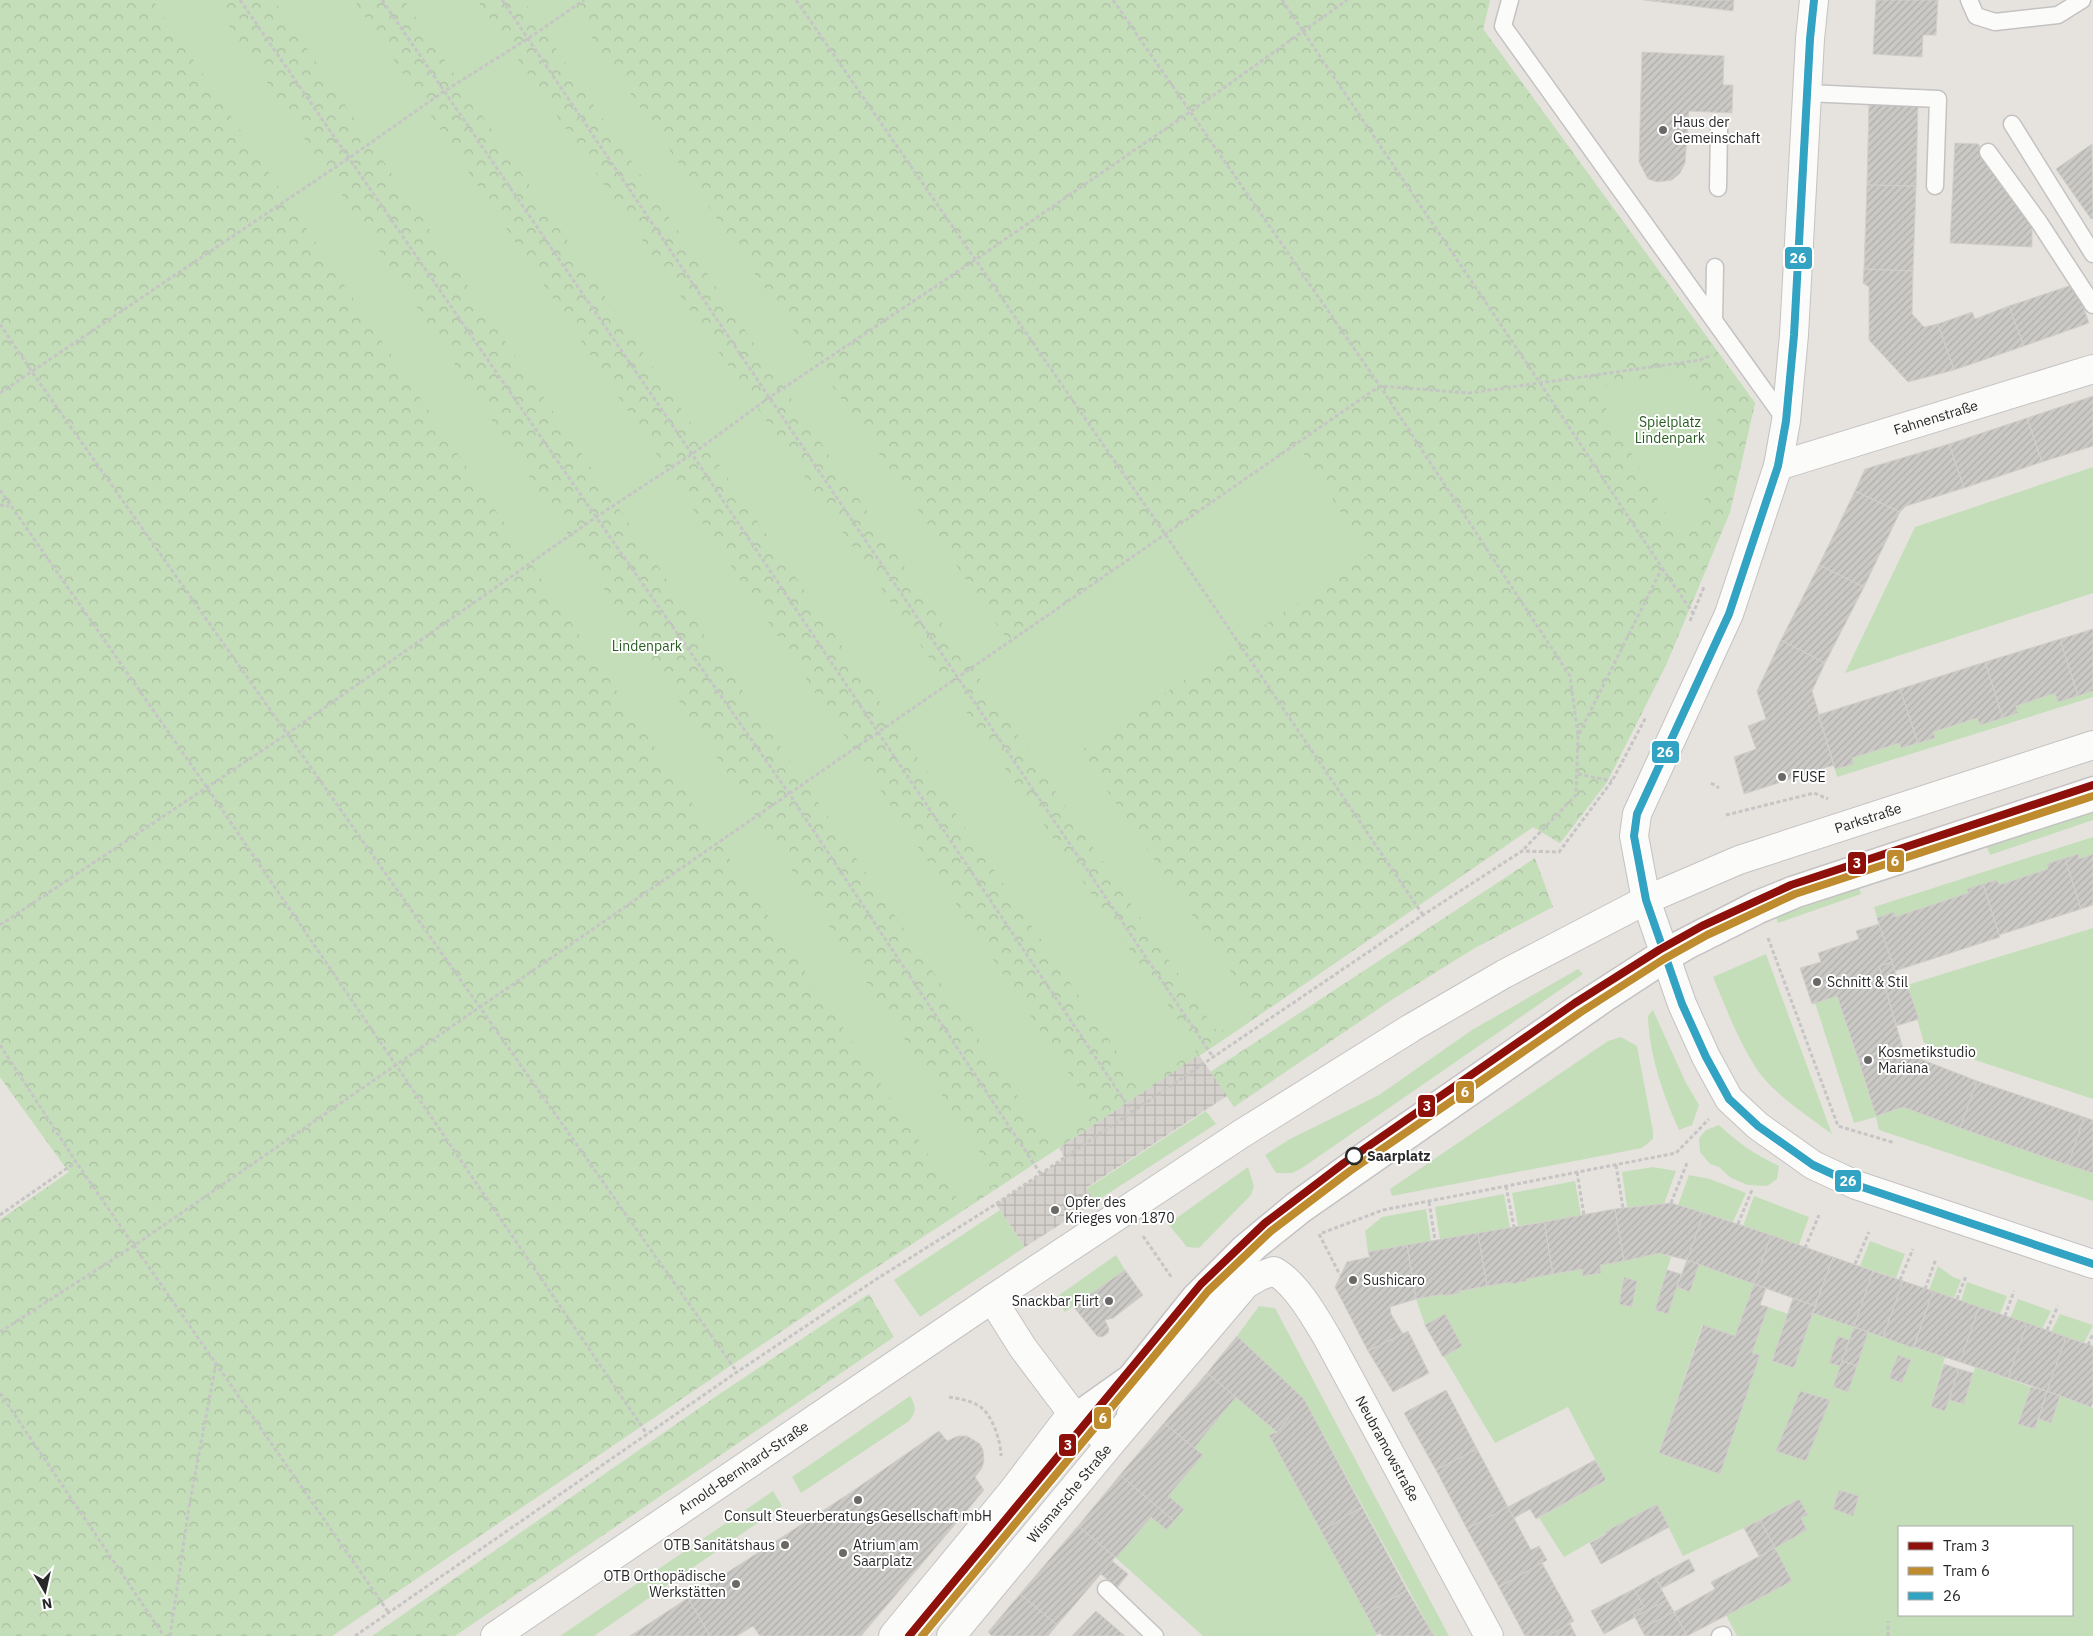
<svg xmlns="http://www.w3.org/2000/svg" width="2093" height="1636" font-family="'IBM Plex Sans',sans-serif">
<defs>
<pattern id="forest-crowns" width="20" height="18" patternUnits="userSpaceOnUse" patternTransform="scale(1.25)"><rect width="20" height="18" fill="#c5deba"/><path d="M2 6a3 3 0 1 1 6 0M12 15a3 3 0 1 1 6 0" fill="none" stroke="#a9bea0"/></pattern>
<pattern id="plaza-grid" width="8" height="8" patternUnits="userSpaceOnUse" patternTransform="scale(1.25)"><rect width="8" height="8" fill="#d4d1cc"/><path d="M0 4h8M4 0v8" fill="none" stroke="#b6b3af"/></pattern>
<pattern id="building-hatch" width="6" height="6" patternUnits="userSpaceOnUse" patternTransform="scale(1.25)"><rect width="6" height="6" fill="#cbc9c5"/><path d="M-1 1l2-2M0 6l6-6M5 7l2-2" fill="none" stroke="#aeada9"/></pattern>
</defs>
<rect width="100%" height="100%" fill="#e6e3de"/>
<!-- green -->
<path fill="#c5deba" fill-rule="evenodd" d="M0,0H1490L1483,29L1755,403L1730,512L1666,665L1607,782L1560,843L1533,827L1223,1040L857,1280L332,1636H0V1220L69,1172L0,1077Z
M2093,467V593L1845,673L1915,527Z
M2093,691V697L1837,777L1835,769L1854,764L1852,758L1899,743L1901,748L1935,738L1933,732L1977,718L1980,725L2018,713L2016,706L2055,693L2078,696Z
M2093,811V820L1990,855L1987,847Z
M2093,837V854L2079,859L2078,854L2047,864L2048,869L1999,885L1997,880L1967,889L1968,893L1895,917L1894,912L1877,918L1874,907Z
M1859,888L1861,894L1778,923L1776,917Z
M2093,928V1099L1924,1043L1907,985Z
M1766,954L1832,1134C1808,1116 1773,1094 1756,1068C1738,1040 1726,1008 1713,977Z
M1578,969L1583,974L1302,1168L1292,1173H1276L1265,1155L1290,1139L1379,1095L1472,1030Z
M1837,996L1876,1116L1903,1107L2093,1173V1201L1879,1130L1876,1117L1854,1123L1815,1003Z
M1653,1010L1685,1081L1699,1105L1692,1125L1679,1130C1663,1095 1649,1054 1648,1016Z
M1621,1037L1637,1046L1653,1131V1139L1642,1148L1392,1196L1390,1189L1608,1041Z
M1206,1111L1216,1124L1095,1202L1086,1189Z
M1719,1125C1738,1143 1756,1155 1779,1166L1777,1179L1767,1186L1748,1185L1731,1178L1719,1167L1710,1164L1700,1152L1699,1138L1706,1130Z
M1248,1167L1254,1186L1251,1195L1199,1248L1187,1247L1168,1224Z
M1653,1167L1676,1171L1664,1204L1627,1207L1622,1172Z
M1689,1175L1710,1179L1746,1193L1733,1222L1678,1205Z
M1575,1181L1581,1215L1518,1226L1512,1193Z
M1504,1194L1510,1228L1440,1240L1435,1207Z
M1754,1196L1809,1217L1799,1245L1743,1226Z
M1426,1209L1431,1241L1368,1252L1365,1231L1382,1217Z
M1000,1210L1025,1247L920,1317L894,1280Z
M1870,1241L1905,1254L1896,1278L1860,1266Z
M1659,1253L1671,1257L1655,1310L1668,1314L1677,1287L1690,1292L1699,1264L1754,1284L1735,1336L1702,1325L1659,1453L1759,1355L1752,1353L1768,1307L1788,1314L1772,1361L1793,1368L1813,1313L1945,1357L1931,1407L1945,1411L1949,1400L1964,1404L1975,1367L2031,1387L2018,1423L2035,1429L2039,1419L2051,1423L2060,1396L2093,1408V1636H1737L1726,1615L1792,1581L1775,1548L1807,1530L1801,1518L1807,1515L1799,1499L1744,1528L1683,1556L1657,1504L1564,1557L1539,1518L1606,1480L1568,1407L1495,1443L1425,1325L1416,1299L1443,1294L1444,1296L1459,1293V1291L1511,1282V1284L1526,1281V1279L1582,1269L1583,1276L1601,1273L1600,1265ZM1899,1527H2072V1615H1899Z
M1116,1255L1125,1270L1065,1312L1055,1298Z
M1938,1266L1953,1277L1961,1280L1954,1298L1929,1290Z
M1967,1282L2007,1296L2000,1314L1961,1301Z
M2018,1299L2051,1311L2042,1329L2010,1318Z
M1259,1306L1275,1308L1449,1636H1434L1304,1399L1237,1336Z
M2060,1314L2093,1325L2084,1343L2051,1332Z
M910,1396C916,1406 917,1411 909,1421L801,1493L792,1477Z
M1236,1397L1277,1432L1270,1435L1377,1635L1375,1636H1203L1116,1558L1151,1517L1167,1530L1184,1509L1168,1496L1203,1455L1194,1448Z
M773,1491L782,1506L594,1636H560Z"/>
<!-- forest -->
<path fill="url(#forest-crowns)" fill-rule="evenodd" d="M0,0H153L962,1205L999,1181L212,0H274L1050,1144L1096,1114L354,0H404L1141,1087L1198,1049L477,0H523L1218,1033L1255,1007L1080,751L1368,555L1297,443L1009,642L566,0H1490L1483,29L1755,403L1730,512L1666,665L1607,782L1560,843L1533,827L1223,1040L857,1280L332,1636H0V1220L69,1172L0,1077ZM1686,371L1720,424L1712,484L1690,530L1678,535L1594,388Z
M1535,858L1553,907L1475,948L1393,999L1234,1107L1210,1072Z
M869,1294L894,1337L455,1636H372L718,1395Z"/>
<!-- plaza -->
<path fill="url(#plaza-grid)" d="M1199,1055L1227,1096L1086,1188L1095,1202L1025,1247L996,1204L1065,1158L1059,1148Z"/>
<!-- building -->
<path fill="url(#building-hatch)" stroke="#d1cfca" d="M1644,0H1734L1733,11Z
M1876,0H1938L1936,35H1923L1922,57L1873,54Z
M1642,52L1724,56L1723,85H1733L1732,113L1689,111L1685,163L1680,173L1672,180L1658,182L1648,179L1639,162Z
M1869,102L1918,103L1916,186L1867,185Z
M1955,143L1978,144L2032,227V247L1950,243Z
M2092,144L2093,218L2091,219L2056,169Z
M1867,185L1916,186L1913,271L1864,269Z
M1864,269L1913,271L1912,314L1924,327L1938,324L1954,370L1908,382L1869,340V287L1863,283Z
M2075,284L2089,323L2024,346L2009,306Z
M2009,306L2024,346L1954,370L1938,324L1972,312L1975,319Z
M2093,396V446L2042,462L2027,418Z
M2027,418L2042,462L1964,488L1949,444Z
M1949,444L1964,488L1906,506L1900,512L1855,491L1865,469Z
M1855,491L1900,512L1864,587L1819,565Z
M1819,565L1864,587L1825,663L1781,640Z
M2093,629V691L2078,696L2060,639Z
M2060,639L2078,696L2058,702L2055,693L2016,706L2018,713L2003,718L1985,662Z
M1781,640L1825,663L1812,691L1834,765L1744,794L1734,757L1756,749L1748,726L1766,719L1757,691Z
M1985,662L2003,718L1980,725L1977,718L1933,732L1935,738L1918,743L1900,689Z
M1900,689L1918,743L1901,748L1899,743L1852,758L1854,764L1835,769L1818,715Z
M2078,854L2079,859L2093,854V905L2081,909L2065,858Z
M2065,858L2081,909L1999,935L1983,884L1997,880L1999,885L2048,869L2047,864Z
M1983,884L2000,937L1895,971L1877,918L1894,912L1895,917L1968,893L1967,889Z
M1879,924L1892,962L1879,966L1902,1045L1858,1059L1837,996L1812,1004L1800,968L1821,962L1818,953L1859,939L1856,931Z
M1892,962L1900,987L1907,985L1919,1019L1896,1026L1879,966Z
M1902,1045L1905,1053L1977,1081L1960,1128L1903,1107L1876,1116L1858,1059Z
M1977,1081L2084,1117L2068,1165L1960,1128Z
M2084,1117L2093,1120V1173L2068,1165Z
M1671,1203L1704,1213L1687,1260L1659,1253L1624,1261L1615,1209Z
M1615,1209L1624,1261L1600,1265L1601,1273L1583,1276L1582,1269L1553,1274L1544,1222Z
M1704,1213L1771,1235L1754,1284L1687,1260Z
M1544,1222L1553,1274L1526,1279V1281L1511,1284V1282L1487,1286L1478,1233Z
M1478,1233L1487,1286L1459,1291L1460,1293L1443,1296V1294L1416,1299L1407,1245Z
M1771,1235L1833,1257L1815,1306L1754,1284Z
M1407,1245L1416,1299L1390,1307L1391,1314L1403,1334L1368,1351L1335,1287L1347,1262L1370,1257L1368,1252Z
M1833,1257L1873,1271L1854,1327L1813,1313Z
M1687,1260L1699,1264L1690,1292L1677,1287Z
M1125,1270L1143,1295L1113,1318L1105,1320L1109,1329L1108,1333L1102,1337L1097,1336L1073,1306Z
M1667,1270L1681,1274L1668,1314L1655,1310Z
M1873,1271L1903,1281L1883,1337L1854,1327Z
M1624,1277L1637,1281L1632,1307L1619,1304Z
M1903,1281L1933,1291L1913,1348L1883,1337Z
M1754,1284L1766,1288L1760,1305L1768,1307L1752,1353L1760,1355L1720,1474L1659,1453L1703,1325L1735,1336Z
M1933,1291L1979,1307L1960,1362L1914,1347Z
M1793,1298L1815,1306L1794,1368L1772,1361Z
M1979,1307L2027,1323L2008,1378L1960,1362Z
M1445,1314L1462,1346L1443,1357L1425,1325Z
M2027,1323L2066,1337L2047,1391L2008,1378Z
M1854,1327L1868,1332L1857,1366L1842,1361Z
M1408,1331L1429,1373L1393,1392L1368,1351Z
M1237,1336L1304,1399L1277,1432L1207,1373Z
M1838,1336L1849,1340L1840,1366L1829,1363Z
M2066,1337L2093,1346V1402L2091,1407L2047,1391Z
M1898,1355L1911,1360L1902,1383L1889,1378Z
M1842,1361L1857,1366L1848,1392L1833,1387Z
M1944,1364L1959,1369L1945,1411L1931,1407Z
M1959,1369L1973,1373L1964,1404L1949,1400Z
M1207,1373L1236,1397L1194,1448L1164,1423Z
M2031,1387L2047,1391L2035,1429L2018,1424Z
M1446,1390L1477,1449L1436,1470L1404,1413Z
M1800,1391L1830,1400L1806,1461L1776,1451Z
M2047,1391L2060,1396L2051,1423L2039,1419Z
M1304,1399L1362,1507L1321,1531L1269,1435L1277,1432Z
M1164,1423L1203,1455L1168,1496L1184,1509L1174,1521L1120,1475Z
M939,1431L947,1441L958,1436H967L980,1444L983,1450L984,1460L982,1468L975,1477L984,1490L861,1636H760L753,1626L737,1636H710L688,1598L847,1495Z
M1477,1449L1508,1507L1467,1529L1436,1470Z
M1595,1460L1606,1480L1536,1519L1530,1509L1514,1518L1508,1507Z
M1120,1475L1174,1521L1167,1530L1151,1517L1116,1558L1078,1526Z
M1839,1490L1859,1496L1853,1516L1833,1509Z
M1799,1499L1808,1515L1801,1518L1807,1530L1775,1548L1760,1520Z
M1657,1504L1669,1527L1601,1564L1590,1543L1606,1534L1605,1532Z
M1362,1507L1407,1590L1366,1614L1321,1531Z
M1508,1507L1531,1550L1539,1546L1547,1560L1499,1587L1467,1529Z
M1760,1520L1775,1548L1759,1556L1744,1528Z
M1078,1526L1115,1557L1112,1561L1128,1574L1117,1588L1101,1574L1057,1625L1020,1594Z
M1775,1548L1792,1581L1687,1636L1674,1612L1715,1589L1711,1582Z
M1689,1559L1695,1571L1662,1588L1655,1577Z
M1542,1563L1574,1621L1548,1636H1525L1499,1587Z
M1655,1577L1667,1600L1635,1617L1633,1612L1644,1607L1634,1589Z
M1634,1589L1644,1607L1633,1612L1635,1617L1604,1634L1591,1611Z
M1407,1590L1434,1636H1382L1380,1633L1377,1635L1366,1614Z
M1020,1594L1057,1625L1048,1636H992L988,1632Z
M688,1598L710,1636H630Z
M1667,1600L1674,1612L1641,1629L1635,1617Z
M1096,1611L1125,1636H1072Z
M1674,1612L1687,1636H1645L1641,1629Z
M1570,1624L1576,1636H1548Z"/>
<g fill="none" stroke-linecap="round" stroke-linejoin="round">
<defs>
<path id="service" d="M1510,0L1503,26L1786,421
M1969,0L1976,16L1995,22L2058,15L2082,0
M1807,93L1938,99L1935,186
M2012,124L2093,254
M1988,152L2039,222L2093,305
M1718,188L1719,129
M1714,320L1715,267
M1072,1413L1127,1374L1191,1294L1240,1245L1293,1201L1355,1156L1573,1005L1663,947L1754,900L1791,885L2093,785
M1125,1414L1140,1383L1204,1305L1259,1250L1304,1214L1610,1001L1668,963L1690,950L1760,915L1798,899L2093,803
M1106,1589L1155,1636
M1720,1636L1723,1635"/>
<g id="minor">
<path id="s1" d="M1778,466L2093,369"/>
<path d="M1646,900L1682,1004L1706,1057L1729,1099L1758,1126L1813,1165L1856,1185L2093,1264"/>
<path id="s2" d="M1111,1443L1246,1284L1260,1276L1274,1271C1296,1283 1315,1317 1328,1339L1489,1636"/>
</g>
<g id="tertiary">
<path d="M1646,900L1634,836L1637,814L1729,614L1778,466L1786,421L1794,335L1810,39L1814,0"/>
<path d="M893,1636L1011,1493L1072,1413"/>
<path id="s3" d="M951,1636L1111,1443L1072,1413L1023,1348L992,1299"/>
</g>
<g id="secondary">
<path id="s4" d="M495,1636L992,1299L1241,1134L1411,1028L1504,974L1646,900L1739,860L2093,745"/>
</g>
</defs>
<!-- service casing -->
<use href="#service" stroke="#c4c2c3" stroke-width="19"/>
<!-- minor casing -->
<use href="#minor" stroke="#c4c2c3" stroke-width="30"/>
<!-- tertiary casing -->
<use href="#tertiary" stroke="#c4c2c3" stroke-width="30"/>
<!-- secondary casing -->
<use href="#secondary" stroke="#c4c2c3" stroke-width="30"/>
<!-- path -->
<path stroke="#c6c5c5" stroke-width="3" stroke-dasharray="4 2.5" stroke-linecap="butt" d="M240,0L596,517L788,792L1040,1173
M382,0L692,454L1132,1112
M502,0L1213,1057
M796,0L1165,534L1423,915
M1113,0L1380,386L1570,676L1578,735
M1282,0L1540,383L1662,568L1578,736L1576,795L1522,851
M0,324L32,372L737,1372
M0,393L349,158L443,92L529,38L584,0
M0,490L208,789L647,1434
M0,505L9,506
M1662,568L1693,613
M1690,621L1704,587
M1578,774L1612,781
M1711,783L1719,788
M1726,815L1814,793L1828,799
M0,925L287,734L596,517L692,454L770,397L975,260L1190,112L1347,0
M1768,938L1838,1126L1895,1143
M0,1045L76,1162L389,1613
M1616,1165L1623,1208
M1577,1172L1584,1215
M1506,1186L1514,1227
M1429,1202L1435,1240
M1671,1203L1687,1163
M0,1215L76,1162
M1738,1224L1752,1190
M1322,1233L1383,1210L1676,1153L1709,1119
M1319,1234L1340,1275
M1143,1236L1172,1278
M1805,1248L1819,1215
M1855,1264L1869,1232
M1900,1280L1913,1249
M1925,1289L1936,1259
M1957,1299L1966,1276
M2005,1316L2014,1291
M2047,1330L2058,1306
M0,1332L135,1245L1380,386L1469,393L1700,360L1709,356
M2088,1345L2093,1333
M0,1393L164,1636
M949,1397C961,1399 974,1401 983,1409C993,1418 1001,1442 1001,1456
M170,1636L189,1507L216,1363
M355,1636L737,1372L875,1280L996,1204L1423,915L1522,851L1559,852L1612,781L1646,717
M1888,1636V1621"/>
<!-- service -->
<use href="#service" stroke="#fbfbfa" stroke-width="16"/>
<!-- minor -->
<use href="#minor" stroke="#fbfbfa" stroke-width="28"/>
<!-- tertiary -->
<use href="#tertiary" stroke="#fbfbfa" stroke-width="28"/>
<!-- secondary -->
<use href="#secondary" stroke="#fbfbfa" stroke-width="28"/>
<defs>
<path id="bus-1" d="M1814,0L1810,39L1794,335L1786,421L1778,466L1729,614L1637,814L1634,836L1646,900L1682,1004L1706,1057L1729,1099L1758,1126L1813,1165L1856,1185L2093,1264"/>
</defs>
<!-- bus-1 casing -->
<use href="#bus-1" stroke="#fff" stroke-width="11"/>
<!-- bus-1 -->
<use href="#bus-1" stroke="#32a3c2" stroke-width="8"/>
<defs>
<path id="tram-1" d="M909,1636L1201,1284L1265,1223L1344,1163L1575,1003L1659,950L1702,926L1791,885L2093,785"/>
<path id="tram-2" d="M922,1636L1208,1291L1271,1231L1350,1171L1581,1012L1664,959L1707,935L1795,894L2093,796"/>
</defs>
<!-- tram-1 casing -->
<use href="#tram-1" stroke="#fff" stroke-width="11"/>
<!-- tram-2 casing -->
<use href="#tram-2" stroke="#fff" stroke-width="11"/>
<!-- tram-1 -->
<use href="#tram-1" stroke="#8d110a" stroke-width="8"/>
<!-- tram-2 -->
<use href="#tram-2" stroke="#be8b2e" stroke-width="8"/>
</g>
<!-- markers -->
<g fill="#6a6968" stroke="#fff" stroke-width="2">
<circle cx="1663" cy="130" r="5"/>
<circle cx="1782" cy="777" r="5"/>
<circle cx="1817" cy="982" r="5"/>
<circle cx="1868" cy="1060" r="5"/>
<circle cx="1055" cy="1210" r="5"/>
<circle cx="1353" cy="1280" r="5"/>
<circle cx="1109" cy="1301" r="5"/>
<circle cx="858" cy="1500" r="5"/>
<circle cx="785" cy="1545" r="5"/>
<circle cx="843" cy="1553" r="5"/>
<circle cx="736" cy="1584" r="5"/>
</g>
<circle fill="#fff" stroke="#282828" stroke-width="2.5" cx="1354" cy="1156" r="8"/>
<g text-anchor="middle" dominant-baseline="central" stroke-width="4" stroke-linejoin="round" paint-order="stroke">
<!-- poi labels -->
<g font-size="14" fill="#282828" stroke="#fff" text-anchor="start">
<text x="1673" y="122">Haus der<tspan x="1673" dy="16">Gemeinschaft</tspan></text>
<text x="1792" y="777">FUSE</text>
<text x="1827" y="982">Schnitt &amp; Stil</text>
<text x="1878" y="1052">Kosmetikstudio<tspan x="1878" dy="16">Mariana</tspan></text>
<text x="1065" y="1202">Opfer des<tspan x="1065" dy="16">Krieges von 1870</tspan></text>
<text x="1363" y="1280">Sushicaro</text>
<text x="1099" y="1301" text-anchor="end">Snackbar Flirt</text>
<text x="858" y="1516" text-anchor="middle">Consult SteuerberatungsGesellschaft mbH</text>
<text x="775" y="1545" text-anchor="end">OTB Sanitätshaus</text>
<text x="853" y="1545">Atrium am<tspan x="853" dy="16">Saarplatz</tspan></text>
<text x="726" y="1576" text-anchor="end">OTB Orthopädische<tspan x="726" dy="16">Werkstätten</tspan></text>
</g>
<!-- street labels -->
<g font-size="14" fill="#282828" stroke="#fff">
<text stroke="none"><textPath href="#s1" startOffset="165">Fahnenstraße</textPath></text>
<text stroke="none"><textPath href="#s4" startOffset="1604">Parkstraße</textPath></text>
<text stroke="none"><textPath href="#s2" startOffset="452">Neubramowstraße</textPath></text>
<text stroke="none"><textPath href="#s4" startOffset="300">Arnold-Bernhard-Straße</textPath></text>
<text stroke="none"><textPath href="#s3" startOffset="185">Wismarsche Straße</textPath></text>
</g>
<!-- park labels -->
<g font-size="14" fill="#265c20" stroke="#fff">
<text x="1670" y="422">Spielplatz<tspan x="1670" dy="16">Lindenpark</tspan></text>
<text x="647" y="646">Lindenpark</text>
</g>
<!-- stop labels -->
<g font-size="14" font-weight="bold" fill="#282828" stroke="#fff" text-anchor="start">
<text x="1367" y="1156">Saarplatz</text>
</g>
</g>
<g stroke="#fff" stroke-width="2">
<rect x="1784" y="246" width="29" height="24" rx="5" fill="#32a3c2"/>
<rect x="1651" y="740" width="29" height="24" rx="5" fill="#32a3c2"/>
<rect x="1886" y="849" width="19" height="24" rx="5" fill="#be8b2e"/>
<rect x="1847" y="851" width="20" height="24" rx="5" fill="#8d110a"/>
<rect x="1455" y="1080" width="20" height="24" rx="5" fill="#be8b2e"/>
<rect x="1417" y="1094" width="19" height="24" rx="5" fill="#8d110a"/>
<rect x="1834" y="1169" width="28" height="24" rx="5" fill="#32a3c2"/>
<rect x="1093" y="1406" width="19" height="24" rx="5" fill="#be8b2e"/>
<rect x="1058" y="1433" width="19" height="24" rx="5" fill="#8d110a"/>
</g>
<g font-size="14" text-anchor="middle" font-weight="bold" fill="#fff">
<text x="1798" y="263">26</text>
<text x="1665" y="757">26</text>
<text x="1895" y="866">6</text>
<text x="1857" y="868">3</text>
<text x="1465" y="1097">6</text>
<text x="1427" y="1111">3</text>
<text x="1848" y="1186">26</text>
<text x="1103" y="1423">6</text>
<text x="1068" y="1450">3</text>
</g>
<!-- legend -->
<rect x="1898" y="1526" width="175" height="90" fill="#ffffff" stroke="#a9a9a9"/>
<rect x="1908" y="1542" width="25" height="8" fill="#8d110a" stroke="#a9a9a9"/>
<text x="1943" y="1551" font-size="15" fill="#282828">Tram 3</text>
<rect x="1908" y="1567" width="25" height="8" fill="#be8b2e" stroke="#a9a9a9"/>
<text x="1943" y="1576" font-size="15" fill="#282828">Tram 6</text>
<rect x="1908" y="1592" width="25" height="8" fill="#32a3c2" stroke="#a9a9a9"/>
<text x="1943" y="1601" font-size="15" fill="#282828">26</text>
<!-- north arrow -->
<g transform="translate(45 1591) rotate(171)" stroke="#ffffff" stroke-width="4" paint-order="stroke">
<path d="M0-4L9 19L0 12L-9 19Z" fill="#282828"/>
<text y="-8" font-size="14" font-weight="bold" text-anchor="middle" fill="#282828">N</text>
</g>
</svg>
